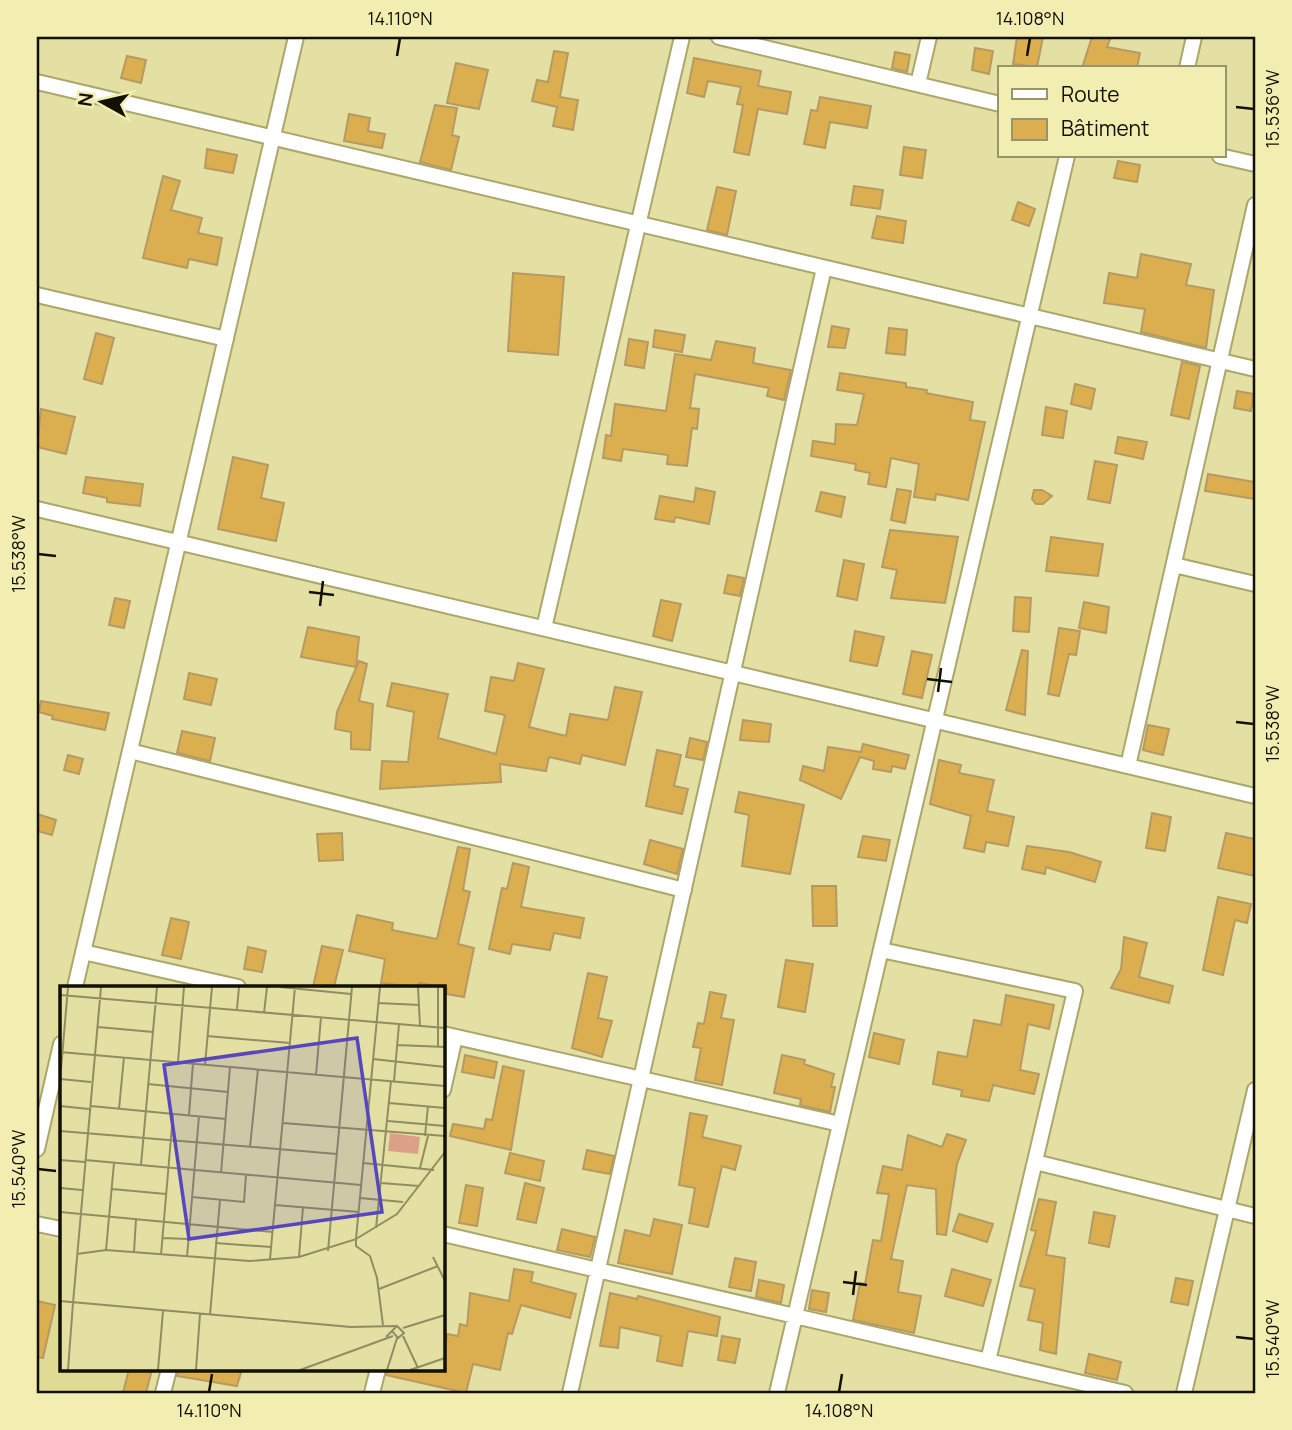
<svg xmlns="http://www.w3.org/2000/svg" width="1292" height="1430" font-family="Manrope,sans-serif">
<rect width="100%" height="100%" fill="#e4e0a3"/>
<!-- built -->
<path fill="#dfda94" d="M41,1237L61,1242V1369H154L148,1393H37V1253Z"/>
<!-- building -->
<path fill="#dbaf50" stroke="#b59a63" stroke-width="2" d="M1017,37H1043L1037,67L1013,64Z
M1092,37H1111L1107,47L1140,53L1137,68H1082Z
M975,48L993,51L989,74L972,70Z
M554,51L568,53L560,97L578,100L573,130L553,126L557,107L532,101L537,80L548,82Z
M895,52L910,55L907,72L892,68Z
M127,56L146,60L141,83L121,78Z
M694,58L761,71L758,86L791,92L787,114L758,109L749,155L734,152L743,105L737,104L741,87L708,81L704,97L687,93Z
M456,63L488,70L479,109L447,103Z
M820,97L871,106L867,128L830,122L825,148L804,144L811,110L817,111Z
M435,105L457,108L452,135L459,137L451,170L420,162Z
M349,114L370,118L368,131L385,134L382,148L344,141Z
M904,147L926,150L922,178L900,175Z
M207,149L237,155L233,173L205,168Z
M1118,161L1140,165L1137,182L1114,178Z
M163,176L180,181L171,210L202,218L198,233L222,238L217,265L189,259L187,268L143,258Z
M854,186L883,190L880,209L851,205Z
M717,187L736,191L727,235L707,230Z
M1018,202L1035,209L1029,226L1012,220Z
M877,216L906,221L903,243L872,238Z
M1141,254L1191,264L1186,285L1214,290L1206,348L1141,332L1145,309L1104,303L1109,273L1137,278Z
M513,273L564,277L558,355L508,351Z
M832,326L849,329L845,348L828,347Z
M889,328L907,330L905,355L886,353Z
M655,330L685,335L682,352L653,347Z
M96,333L114,338L102,384L84,379Z
M629,339L648,342L644,368L625,365Z
M716,341L755,348L753,363L791,370L784,400L767,396L769,388L695,374L690,408L699,409L697,429L692,428L687,466L667,464L668,455L623,449L621,461L603,458L606,435L611,436L615,404L666,411L675,354L711,360Z
M1182,362L1200,366L1189,419L1171,415Z
M840,373L906,383V387L927,390L926,393L973,402L970,420L985,422L968,500L936,494L935,500L914,497L919,464L891,458L886,487L868,484L870,473L855,470L856,464L811,456L813,441L835,444L836,424L857,425L864,394L837,390Z
M1075,384L1095,389L1091,409L1071,404Z
M1237,391L1254,394L1251,411L1234,408Z
M1046,407L1067,411L1063,438L1042,435Z
M41,409L75,417L66,454L37,447Z
M1118,437L1147,442L1143,459L1115,453Z
M233,457L268,465L261,498L284,503L276,541L218,529Z
M1095,461L1117,465L1110,503L1088,499Z
M1208,474L1255,482V499L1205,491Z
M86,477L143,484L140,506L107,502V498L83,493Z
M696,488L715,492L709,524L675,517L674,522L655,519L660,496L694,502Z
M897,489L911,491L905,523L891,520Z
M1034,490H1042L1052,496L1043,504H1036L1032,499Z
M821,492L845,497L841,517L816,511Z
M890,530L958,537L945,603L891,598L897,570L882,567Z
M1051,537L1103,544L1098,576L1046,571Z
M844,560L864,564L857,600L837,596Z
M728,575L744,578L740,596L724,593Z
M1015,597L1031,598L1029,632L1013,631Z
M115,598L130,601L124,628L109,625Z
M661,600L681,604L672,641L653,636Z
M1084,602L1109,607L1106,633L1079,628Z
M308,627L359,637L356,667L301,657Z
M1059,628L1080,631L1076,655L1069,654L1059,696L1048,694Z
M855,631L884,637L877,666L850,661Z
M1022,650L1028,651L1025,715L1006,710Z
M912,651L932,655L922,698L903,694Z
M359,661L367,664L359,701L373,704L370,750L351,749V732L335,729L337,712Z
M518,663L544,669L529,727L566,736L570,714L608,720L615,687L642,692L625,765L582,755L580,764L549,757L546,771L500,764L501,782L380,789L382,761L408,762L414,712L387,706L392,683L448,694L438,738L496,754L505,715L485,711L491,677L514,681Z
M189,673L217,679L211,705L184,699Z
M41,701L109,713L105,730L52,719L53,716L39,712Z
M743,720L771,724L769,742L740,740Z
M1148,725L1169,729L1163,755L1143,750Z
M182,731L215,738L210,761L177,753Z
M690,738L707,742L703,760L686,757Z
M863,744L909,755L905,769L892,766L891,772L873,769L874,761L860,757L841,799L800,780L803,766L824,771L828,747L861,752Z
M657,750L681,755L674,786L688,789L682,814L646,806Z
M68,755L83,759L79,774L64,770Z
M939,760L961,765L959,773L994,780L987,811L1014,817L1008,846L986,842L984,852L964,848L971,816L930,804Z
M739,792L804,805L790,874L742,866L749,815L735,812Z
M1152,813L1171,817L1165,851L1146,848Z
M37,814L56,820L52,835L37,831Z
M342,833L343,860L319,861L317,834Z
M1226,833L1255,839V876L1218,868Z
M863,836L890,840L886,861L858,857Z
M650,840L683,849L677,874L644,864Z
M1027,846L1069,852L1101,862L1095,882L1046,867L1045,874L1022,869Z
M458,847L470,849L463,890L470,892L458,944L474,948L464,997L446,994L447,989L443,987L419,983L418,987L381,983L385,959L349,951L357,915L393,923L392,930L437,939Z
M513,863L529,867L521,907L584,918L580,938L554,933L550,950L512,944L510,954L489,949L502,888L507,889Z
M812,886H836L837,926H813Z
M1218,897L1251,904L1247,923L1235,920L1223,975L1203,970Z
M171,918L189,922L181,959L162,955Z
M1124,937L1147,943L1139,977L1173,986L1169,1003L1111,988L1121,969Z
M322,946L343,950L334,987H313Z
M248,947L266,951L262,972L244,969Z
M786,960L813,964L805,1012L778,1007Z
M588,973L607,977L598,1018L612,1021L602,1057L572,1048Z
M710,992L726,995L721,1018L734,1020L722,1085L695,1080L701,1048L693,1047L698,1023L704,1024Z
M1006,995L1054,1005L1049,1029L1028,1024L1020,1070L1039,1074L1034,1094L993,1085L989,1101L961,1096L962,1090L933,1084L938,1052L967,1057L974,1020L1001,1025Z
M874,1033L904,1040L899,1064L869,1057Z
M465,1055L497,1062L494,1078L462,1072Z
M782,1055L805,1060L804,1064L834,1074L831,1087H835L830,1112L800,1105L801,1099L774,1093Z
M503,1066L524,1071L511,1150L450,1136L453,1124L484,1129L486,1119L492,1120Z
M690,1113L707,1116L702,1137L741,1146L735,1170L722,1166L708,1227L689,1223L695,1188L679,1185Z
M947,1134L966,1140L957,1164L946,1235L937,1234L936,1189L907,1185L891,1259L903,1261L898,1292L921,1296L914,1333L853,1320L860,1283L865,1284L873,1240L881,1241L889,1194L877,1193L883,1166L902,1170L908,1135L942,1147Z
M587,1150L614,1156L610,1174L583,1169Z
M510,1153L544,1161L540,1181L505,1173Z
M525,1183L544,1188L536,1223L517,1219Z
M466,1185L483,1188L477,1226L459,1223Z
M1039,1199L1056,1202L1046,1255L1065,1258L1056,1354L1040,1350L1043,1323L1028,1320L1035,1289L1020,1286L1036,1231L1031,1230Z
M1094,1212L1115,1216L1109,1247L1089,1243Z
M959,1214L993,1224L987,1242L953,1231Z
M654,1219L682,1225L672,1274L618,1263L625,1230L650,1236Z
M562,1229L595,1237L590,1257L557,1250Z
M735,1258L756,1262L751,1291L729,1287Z
M514,1269L533,1272L531,1282L576,1294L570,1318L521,1305L512,1334L508,1333L500,1370L473,1364L466,1393L386,1375L387,1369H443L447,1334L458,1336L460,1324L467,1326L470,1293L509,1301Z
M952,1269L991,1280L983,1306L945,1296Z
M1176,1278L1193,1281L1188,1305L1171,1302Z
M759,1280L784,1285L781,1303L756,1297Z
M812,1290L829,1293L826,1312L809,1309Z
M610,1293L637,1299L638,1296L720,1317L717,1336L688,1331L682,1366L657,1361L661,1336L620,1327L618,1348L600,1346Z
M37,1301L55,1305L43,1358L37,1357Z
M722,1336L740,1339L735,1363L718,1360Z
M1089,1354L1121,1362L1117,1380L1085,1373Z
M129,1369H152L146,1393H123Z
M178,1369H242L237,1386L177,1376Z"/>
<g fill="none" stroke-linecap="round" stroke-linejoin="round">
<defs>
<path id="minor" d="M719,37L1000,104
M1187,68L1194,37
M37,82L1255,369
M918,84L929,37
M1220,156L1255,164
M37,295L226,339
M37,509L1255,796
M1174,565L1255,584
M544,628L682,37
M130,751L684,890
M1128,766L1255,205
M881,950L1075,991L988,1361
M83,952L238,987
M75,987L296,37
M443,1034L840,1124
M443,1090L455,1037
M37,1149L61,1044
M1035,1162L1255,1216
M37,1224L61,1229
M443,1234L1125,1393
M163,1393L169,1369
M372,1393L378,1369
M570,1393L824,268
M777,1393L1067,156
M1184,1393L1255,1090"/>
</defs>
<!-- minor casing -->
<use href="#minor" stroke="#aba76b" stroke-width="18"/>
<!-- minor -->
<use href="#minor" stroke="#fff" stroke-width="14"/>
</g>
<!-- ticks -->
<path fill="none" stroke="#121000" stroke-width="2.5" d="M397,56L400,38M1027,56L1030,38M1236,107L1254,109M38,554L56,556M309,592L334,595M320,606L323,581M927,679L952,682M938,692L941,668M1236,722L1254,724M38,1169L56,1171M843,1282L867,1285M853,1295L856,1271M1236,1337L1254,1339M209,1392L212,1374M839,1392L842,1374"/>
<!-- overview -->
<g transform="translate(60 986)">
<rect width="385" height="385" fill="#e4e0a3"/>
<path d="M330,147L360,151L358,168L328,165Z" fill="#dca086"/>
<path fill="none" stroke="#908d62" stroke-width="2" d="M220,1L291,8M358,1L360,40M378,1V61M0,9L385,42M318,17L360,19M177,23L179,1M204,27L207,1M38,41L93,46M147,50L230,57M337,59L385,61M0,66L385,100M313,73L385,81M118,76L124,1M145,79L152,1M256,89L261,31M0,93L31,96M0,95L8,1M334,95L339,38M88,98L168,106M329,117L385,122M0,120L29,123M31,120L166,133M59,123L64,71M129,129L133,77M328,135L385,140M223,137L385,150M0,145L277,168M365,150L368,120M190,161L198,83M0,174L25,176M25,174L301,199M303,177L374,184M81,179L97,1M360,182L368,150M161,187L170,81M321,197L359,200M0,202L22,204M52,203L106,208M132,211L184,216L186,189M300,212L343,216M215,219L299,226M0,226L213,246M316,242L331,95M102,252L128,253M296,253L320,1M296,253L337,228L385,166M155,257L211,261M46,264L54,177M268,265L292,1M74,266L76,233M17,268L46,264L190,275L239,271L296,253V260L310,270L317,292L323,339M101,269L113,128M127,271L139,130M239,271L243,221M373,271L385,295M210,273L235,1M319,303L378,280M0,315L291,341L336,340M13,317L41,1M150,329L160,214M343,342L385,329M343,350L358,382M326,351L337,340L344,347L338,352L332,345M8,384L13,317M98,384L103,325M136,384L140,328M240,384L333,350M327,384L337,352M350,384L385,372"/>
<path fill="#5846be" fill-opacity="0.15" stroke="#5846be" stroke-width="3.5" d="M297,52L322,226L129,253L104,79Z"/>
<rect width="385" height="385" fill="none" stroke="#121000" stroke-width="3.5"/>
</g>
<!-- border -->
<rect width="1292" height="1430" fill="none" stroke="#f2edb0" stroke-width="77"/>
<!-- legend -->
<rect x="998" y="66" width="228" height="91" fill="#f2edb0" stroke="#98956a" stroke-width="2"/>
<rect x="1012" y="89" width="35" height="10" fill="#ffffff" stroke="#98956a" stroke-width="2"/>
<text x="1061" y="102" font-size="21" fill="#121000">Route</text>
<rect x="1012" y="119" width="35" height="21" fill="#dbaf50" stroke="#98956a" stroke-width="2"/>
<text x="1061" y="136" font-size="21" fill="#121000">Bâtiment</text>
<!-- north arrow -->
<g transform="translate(102 102) rotate(278)" stroke="#f2edb0" stroke-width="5" paint-order="stroke">
<path d="M0-5L12 26L0 18L-12 26Z" fill="#121000"/>
<text y="-10" font-size="19" font-weight="bold" text-anchor="middle" fill="#121000">N</text>
</g>
<rect x="38" y="38" width="1216" height="1354" fill="none" stroke="#121000" stroke-width="2.5"/>
<g font-size="18" text-anchor="middle" fill="#121000">
<text x="400" y="25">14.110°N</text>
<text x="1030" y="25">14.108°N</text>
<text transform="translate(1273 109) rotate(-90)" y="6">15.536°W</text>
<text transform="translate(19 554) rotate(-90)" y="6">15.538°W</text>
<text transform="translate(1273 724) rotate(-90)" y="6">15.538°W</text>
<text transform="translate(19 1169) rotate(-90)" y="6">15.540°W</text>
<text transform="translate(1273 1339) rotate(-90)" y="6">15.540°W</text>
<text x="209" y="1417">14.110°N</text>
<text x="839" y="1417">14.108°N</text>
</g>
</svg>
